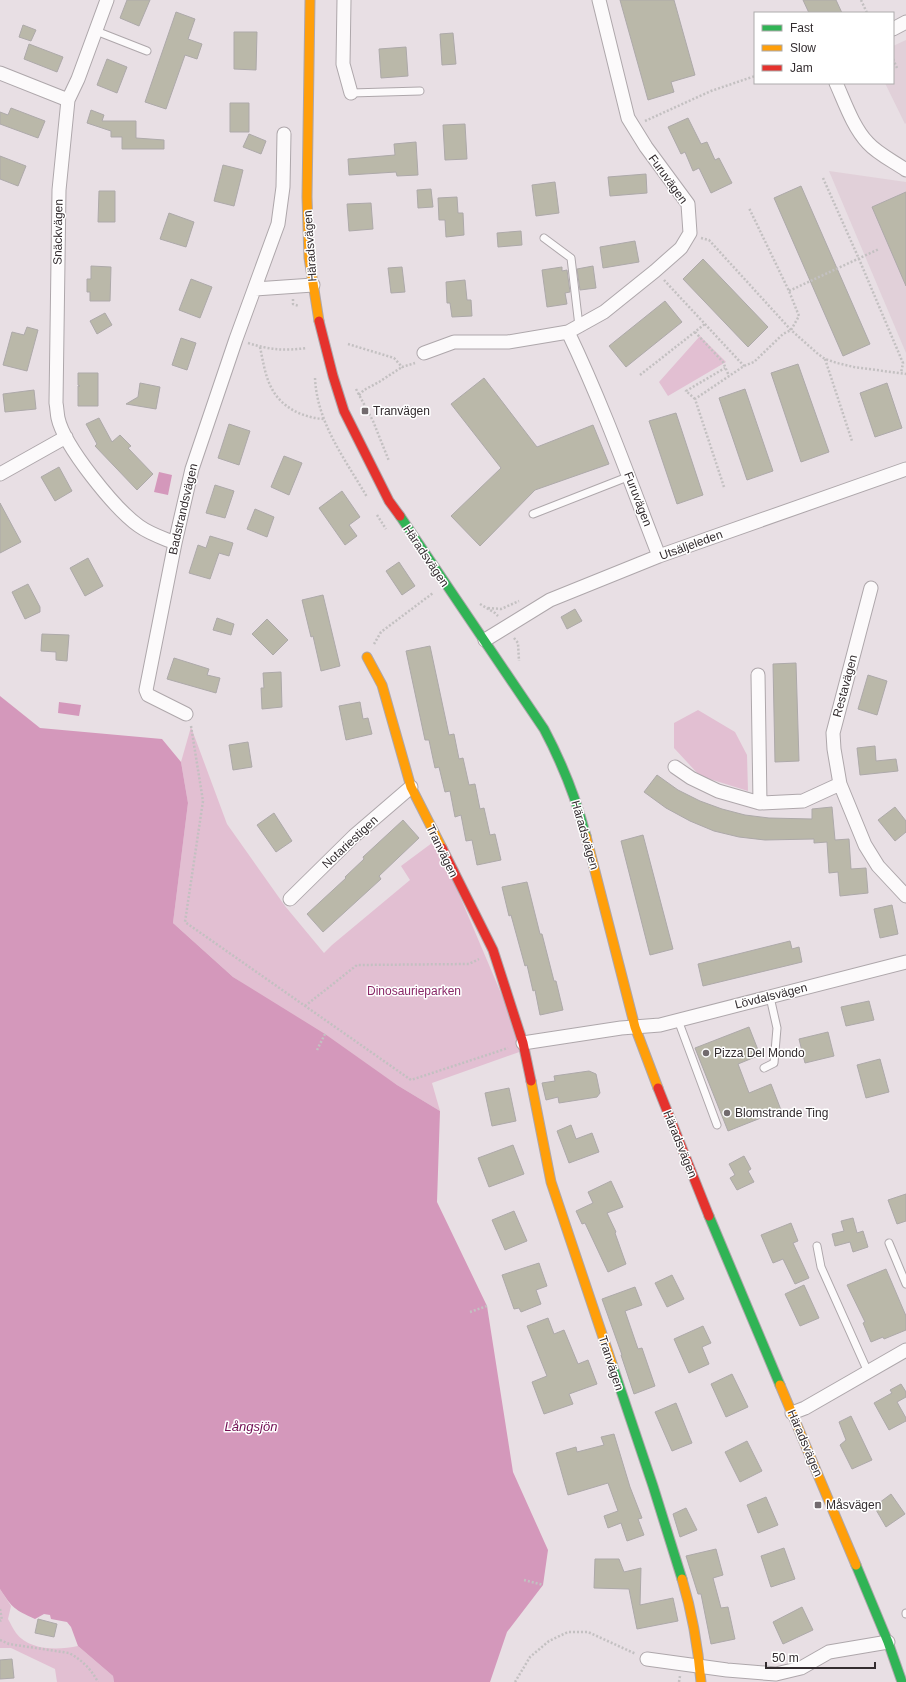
<svg xmlns="http://www.w3.org/2000/svg" width="906" height="1682" font-family="Arial,sans-serif">
<rect width="100%" height="100%" fill="#e8dfe4"/>
<!-- built -->
<path fill="#e1d0d9" d="M906,40V123L905,124L885,83H893V46Z
M829,171L906,182V353Z"/>
<!-- green -->
<path fill="#e2bfd2" d="M700,336L726,362L668,396L659,382Z
M698,710L735,732L747,755L748,791L700,776L674,748V723Z
M191,727L227,824L285,906L324,953L332,945L410,880L401,866L436,840L525,1050L432,1083L440,1111L397,1085L233,977L173,923L188,803L181,762Z
M0,1589L11,1606L8,1619C11,1624 13,1629 16,1633C29,1651 59,1650 78,1646L113,1676L114,1682H57L55,1669L11,1648H0Z"/>
<!-- water -->
<path fill="#d498bb" d="M159,472L172,475L168,495L154,492Z
M0,696L40,728L162,739L181,762L188,803L173,923L233,977L325,1034L397,1085L440,1111L437,1202L487,1306L513,1472L548,1550L543,1585L507,1632L490,1682H114L113,1676L78,1646L71,1627L67,1622L51,1619L50,1615L44,1614L35,1619C14,1609 13,1609 0,1589Z
M59,702L81,705L79,716L58,713Z"/>
<!-- building -->
<path fill="#bab8a9" stroke="#ada9a9" d="M127,0H150L139,26L120,18Z
M620,0H674L695,75L671,82L674,92L648,100Z
M803,0H836L842,13H809Z
M176,12L195,19L188,39L202,44L197,59L185,55L166,109L145,102Z
M23,25L36,30L31,41L19,37Z
M234,32H257L256,70L234,69Z
M453,33L456,64L442,65L440,34Z
M29,44L63,57L57,72L24,59Z
M406,47L408,76L381,78L379,49Z
M107,59L127,67L117,93L97,85Z
M230,103H249V132H230Z
M11,108L45,121L38,138L0,124V112L8,115Z
M91,110L104,115L102,121H136V138L164,140V149H122V137H111V131L87,123Z
M688,118L701,144L707,142L715,160L719,158L732,183L711,193L699,168L693,171L685,152L681,154L668,127Z
M465,124L467,159L445,160L443,125Z
M249,134L266,141L261,154L243,147Z
M416,142L418,175L397,176L396,172L349,175L348,159L395,155L394,144Z
M0,156L26,166L18,186L0,179Z
M223,165L243,170L234,206L214,201Z
M646,174L647,193L610,196L608,177Z
M555,182L559,213L536,216L532,185Z
M801,186L870,344L843,356L774,198Z
M431,189L433,207L418,208L417,190Z
M99,191H115V222H98Z
M906,192V286L872,207Z
M457,197L458,213H463L464,235L446,237L445,220H439L438,198Z
M371,203L373,229L349,231L347,204Z
M169,213L194,222L186,247L160,239Z
M521,231L522,245L498,247L497,233Z
M635,241L639,262L603,268L600,247Z
M703,259L768,327L748,347L683,279Z
M91,266L111,267L110,301H90V292H87V279H91Z
M593,266L596,288L580,290L577,269Z
M402,267L405,292L391,293L388,268Z
M562,267V271L567,270L570,292L565,293L567,304L547,307L542,270Z
M191,279L212,287L200,318L179,310Z
M465,280L467,300H471L472,316L452,317L450,303H447L446,282Z
M665,301L682,322L626,367L609,346Z
M105,313L112,325L97,334L90,321Z
M27,327L38,330L27,371L3,365L12,332L24,335Z
M181,338L196,343L187,370L172,365Z
M798,364L829,452L801,462L771,373Z
M78,373H98V406H78V386H80L78,385Z
M484,378L537,447L593,425L609,464L535,490L480,546L451,516L501,468L451,404Z
M140,383L160,387L156,409L126,404L138,397Z
M887,383L902,428L875,437L860,393Z
M745,389L773,471L747,480L719,398Z
M34,390L36,409L5,412L3,394Z
M676,413L703,495L677,504L649,421Z
M99,418L112,442L120,435L131,446L128,448L153,474L137,490L95,446L97,444L86,424Z
M229,424L250,431L239,465L218,458Z
M284,456L302,463L289,495L271,487Z
M59,467L72,491L55,501L41,477Z
M215,485L234,491L225,518L206,513Z
M342,491L360,517L349,525L357,536L345,545L319,508Z
M0,503L21,542L0,553Z
M255,509L274,517L267,537L247,529Z
M210,536L233,543L229,556L219,553L210,579L189,573L198,545L206,548Z
M88,558L103,586L85,596L70,568Z
M399,562L415,586L402,595L386,571Z
M28,584L40,607V612L25,619L12,592Z
M323,595L340,666L321,671L313,636L311,637L302,600Z
M575,609L582,621L567,629L561,617Z
M217,618L234,624L231,635L213,630Z
M267,619L288,640L273,655L252,634Z
M42,634L69,635L67,661L56,660V652L41,651Z
M430,646L449,735L454,734L459,759L463,758L469,785L475,784L480,809L484,808L490,835L495,834L501,860L477,865L472,840L466,841L461,815L455,817L450,791L445,792L439,767L435,768L429,740H425L406,651Z
M174,658L209,669L207,675L220,678L216,693L167,679Z
M796,663L799,761L775,762L773,664Z
M281,672L282,707L262,709L261,688H264L263,673Z
M868,675L887,681L877,715L858,709Z
M360,702L363,719L368,718L372,734L346,740L339,706Z
M248,742L252,767L233,770L229,745Z
M875,746L876,761L896,759L898,771L860,775L857,748Z
M657,775L678,790L700,801L722,809L745,815L769,818L812,819V809L832,807L835,840L849,839L851,869L866,868L868,893L840,896L838,872L829,873L827,842L814,843V839L765,840L739,837L714,831L690,821L666,808L644,792Z
M895,807L906,821V832L895,841L878,820Z
M274,813L292,841L276,852L257,825Z
M403,820L419,838L379,876L381,879L323,932L307,914L346,878L345,877L364,859L363,857Z
M643,835L673,949L650,955L621,841Z
M527,882L540,934H542L554,981H556L563,1010L540,1015L535,990L533,991L527,965L525,966L511,915L509,916L502,887Z
M892,905L898,934L880,938L874,909Z
M790,941L792,949L799,947L802,962L703,986L698,964Z
M869,1001L874,1020L846,1026L841,1007Z
M749,1027L760,1055L738,1064L749,1093L771,1084L781,1110L728,1131L695,1048Z
M828,1032L834,1056L805,1063L799,1039Z
M880,1059L889,1092L866,1098L857,1065Z
M589,1071L596,1074L600,1093L597,1097L559,1103L558,1097L546,1100L542,1083L555,1081L554,1076Z
M509,1088L516,1121L492,1126L485,1093Z
M571,1125L576,1139L592,1133L599,1152L569,1163L557,1131Z
M513,1145L524,1174L489,1187L478,1158Z
M744,1156L751,1169L748,1171L754,1182L737,1190L730,1178L735,1175L729,1164Z
M611,1181L623,1207L607,1213L616,1232L615,1233L626,1264L608,1272L585,1223L582,1224L576,1211L593,1203L588,1192Z
M906,1194V1221L897,1224L888,1200Z
M514,1211L527,1241L505,1250L492,1220Z
M853,1218L857,1233L863,1231L868,1247L853,1252L850,1242L835,1246L832,1234L844,1231L841,1221Z
M791,1223L798,1241L793,1243L809,1278L795,1284L783,1259L773,1263L761,1235Z
M539,1263L547,1286L536,1290L541,1304L521,1312L519,1308L514,1309L502,1275Z
M886,1269L906,1316V1330L884,1339L883,1337L871,1342L863,1323L865,1322L847,1285Z
M672,1275L684,1299L667,1307L655,1283Z
M804,1285L819,1318L800,1326L785,1294Z
M635,1287L642,1305L625,1311L638,1349L642,1348L655,1386L634,1394L621,1355H622L602,1299Z
M548,1318L554,1334L564,1330L578,1364L588,1360L597,1384L569,1394L573,1404L544,1414L532,1382L547,1376L527,1326Z
M703,1326L711,1343L702,1347L709,1364L689,1373L674,1339Z
M732,1374L748,1407L726,1417L711,1384Z
M901,1384L906,1392V1397L897,1402L906,1418V1421L889,1430L874,1403L892,1393L890,1390Z
M676,1403L692,1443L672,1451L655,1412Z
M851,1416L872,1460L852,1469L840,1445L846,1440L839,1422Z
M614,1434L630,1487L642,1518L638,1519L644,1535L627,1541L621,1523L608,1528L604,1516L618,1511L608,1483L568,1495L556,1453L576,1447L577,1452L604,1445L601,1437Z
M747,1441L762,1471L740,1482L725,1452Z
M891,1494L905,1514L886,1527L875,1508L880,1505L879,1503Z
M766,1497L778,1525L758,1533L747,1505Z
M686,1508L697,1530L680,1537L673,1514Z
M784,1548L795,1579L771,1587L761,1556Z
M716,1549L723,1575L713,1578L721,1608L728,1607L735,1639L711,1644L701,1594H698L686,1556Z
M595,1559H619L624,1572L641,1568L640,1605L673,1598L678,1621L637,1629L629,1589L594,1588Z
M802,1607L813,1630L783,1644L773,1622Z
M38,1619L57,1624L54,1637L35,1633Z
M12,1659L14,1678L0,1679V1660Z"/>
<g fill="none" stroke-linecap="round" stroke-linejoin="round">
<defs>
<path id="lane" d="M96,31L147,51
M351,93L420,91
M544,238L571,258L579,326
M533,514L630,476
M678,1020L717,1125
M764,1068L774,1063L777,1028L770,997
M889,1243L906,1284
M817,1246L821,1267L868,1372
M906,1613V1614"/>
<path id="street" d="M107,0L78,79L68,100L59,190L56,403C57,408 57,413 58,418C64,446 115,509 139,526C150,534 163,538 175,543
M344,0L343,64L351,93
M599,0L628,118L646,147L688,204L690,233L681,248L655,271L604,312L568,332C603,405 630,481 659,556
M893,29L906,22
M0,73L68,100
M836,83C845,103 853,127 868,143C878,154 893,161 906,170
M255,289L313,285
M424,353L454,342H508L568,332
M0,474L66,437
M871,588L833,733L834,749L840,784L865,845L878,866L906,896
M485,640L550,600L659,556L906,469
M758,675L760,803
M186,714L148,695L146,690L175,543L192,469L236,339L278,224L283,187L284,134
M675,767L691,778L718,791L760,803L803,801L840,784
M290,899L354,836L411,787
M523,1043L621,1028L660,1025L906,962
M792,1413L805,1408L906,1350
M647,1659L727,1670L776,1674L801,1668L829,1652L888,1642"/>
<path id="fast" d="M400,516L544,729C562,763 576,798 586,836
M709,1216L780,1385
M612,1364L653,1486L682,1579
M856,1565L888,1642L902,1682"/>
<path id="slow" d="M310,0L307,197L309,258L319,321
M367,657L382,685L411,787L442,848
M586,836L635,1027L658,1088
M531,1081L551,1182L612,1364
M780,1385L856,1565
M682,1579C692,1612 698,1647 701,1682"/>
<path id="jam" d="M319,321L333,376L344,411L389,501L400,516
M442,848L493,950L523,1043L531,1081
M658,1088L709,1216"/>
</defs>
<!-- lane casing -->
<use href="#lane" stroke="#aea7ab" stroke-width="9"/>
<!-- street casing -->
<use href="#street" stroke="#aea7ab" stroke-width="15"/>
<!-- fast casing -->
<use href="#fast" stroke="#aea7ab" stroke-width="11"/>
<!-- slow casing -->
<use href="#slow" stroke="#aea7ab" stroke-width="11"/>
<!-- jam casing -->
<use href="#jam" stroke="#aea7ab" stroke-width="11"/>
<!-- path -->
<path stroke="#c3c0c1" stroke-width="2.5" stroke-dasharray="2 2" stroke-linecap="butt" d="M861,0L867,13
M893,59L897,68
M645,121L711,91L755,76
M823,178L859,259L903,363L901,373
M701,238L709,240L791,330L818,354L825,359L837,363L854,367L906,374
M664,280L744,366
M789,291L879,249
M293,299V304L299,306
M695,332L723,362L729,376
M248,343C271,350 283,351 307,348
M348,344L394,358L402,367L415,363
M260,347C263,361 265,376 272,389C282,408 304,418 324,419
M825,359L852,441
M640,375L705,324
M315,378C317,423 345,459 367,497
M356,389L373,421L389,461
M359,395L364,390L379,382L402,367
M695,399L686,391L725,368
M724,487L695,399L744,366L754,362L783,334L791,330L799,316L789,291L749,208
M377,515L386,529
M480,604L495,613L498,616
M488,608L501,609L519,601
M514,638L518,643L519,661
M374,644L381,632L433,593
M191,726L203,801L185,922L411,1080L508,1048
M305,1006L357,965L469,964L479,959
M317,1050L325,1034
M470,1312L487,1306
M524,1580L543,1585
M0,1609L2,1620L0,1621
M0,1640L9,1644L69,1653C82,1660 91,1669 98,1682
M515,1682L530,1657L549,1641L568,1632H588L636,1654
M679,1682L680,1676"/>
<!-- lane -->
<use href="#lane" stroke="#fcfafb" stroke-width="7"/>
<!-- street -->
<use href="#street" stroke="#fcfafb" stroke-width="13"/>
<!-- fast -->
<use href="#fast" stroke="#30b455" stroke-width="9"/>
<!-- slow -->
<use href="#slow" stroke="#ff9f0a" stroke-width="9"/>
<!-- jam -->
<use href="#jam" stroke="#e5322d" stroke-width="9"/>
</g>
<!-- markers -->
<g fill="#726b6e" stroke="#fff" stroke-width="1.5">
<rect x="361" y="407" width="8" height="8" rx="2"/>
<circle cx="706" cy="1053" r="4"/>
<circle cx="727" cy="1113" r="4"/>
<rect x="814" y="1501" width="8" height="8" rx="2"/>
</g>
<g text-anchor="middle" dominant-baseline="central" stroke-width="3" stroke-linejoin="round" paint-order="stroke">
<!-- street labels -->
<g font-size="12" fill="#332c2f" stroke="#fff">
<text transform="translate(668 179) rotate(54)">Furuvägen</text>
<text transform="translate(58 232) rotate(-89)">Snäckvägen</text>
<text transform="translate(310 246) rotate(-94)">Häradsvägen</text>
<text transform="translate(638 499) rotate(69)">Furuvägen</text>
<text transform="translate(183 509) rotate(-77)">Badstrandsvägen</text>
<text transform="translate(691 545) rotate(-20)">Utsäljeleden</text>
<text transform="translate(426 556) rotate(56)">Häradsvägen</text>
<text transform="translate(845 686) rotate(-75)">Restavägen</text>
<text transform="translate(585 835) rotate(74)">Häradsvägen</text>
<text transform="translate(350 842) rotate(-43)">Notariestigen</text>
<text transform="translate(442 851) rotate(64)">Tranvägen</text>
<text transform="translate(771 996) rotate(-14)">Lövdalsvägen</text>
<text transform="translate(680 1144) rotate(68)">Häradsvägen</text>
<text transform="translate(611 1363) rotate(72)">Tranvägen</text>
<text transform="translate(805 1443) rotate(67)">Häradsvägen</text>
</g>
<!-- poi labels -->
<g font-size="12" fill="#332c2f" stroke="#fff" text-anchor="start">
<text x="373" y="411">Tranvägen</text>
<text x="714" y="1053">Pizza Del Mondo</text>
<text x="735" y="1113">Blomstrande Ting</text>
<text x="826" y="1505">Måsvägen</text>
</g>
<!-- park labels -->
<g font-size="12" fill="#892867" stroke="#fff">
<text x="414" y="991">Dinosaurieparken</text>
</g>
<!-- water labels -->
<g font-size="13" font-style="italic" fill="#700c51" stroke="#fff">
<text x="251" y="1426">Långsjön</text>
</g>
</g>
<!-- legend -->
<rect x="754" y="12" width="140" height="72" fill="#ffffff" stroke="#adabac"/>
<rect x="762" y="25" width="20" height="6" fill="#30b455" stroke="#adabac"/>
<text x="790" y="32" font-size="12" fill="#332c2f">Fast</text>
<rect x="762" y="45" width="20" height="6" fill="#ff9f0a" stroke="#adabac"/>
<text x="790" y="52" font-size="12" fill="#332c2f">Slow</text>
<rect x="762" y="65" width="20" height="6" fill="#e5322d" stroke="#adabac"/>
<text x="790" y="72" font-size="12" fill="#332c2f">Jam</text>
<!-- scale -->
<path d="M766 1662v6h109v-6" fill="none" stroke="#332c2f" stroke-width="2"/>
<text x="772" y="1662" font-size="12" fill="#332c2f" stroke="#ffffff" stroke-width="3" paint-order="stroke">50 m</text>
</svg>
